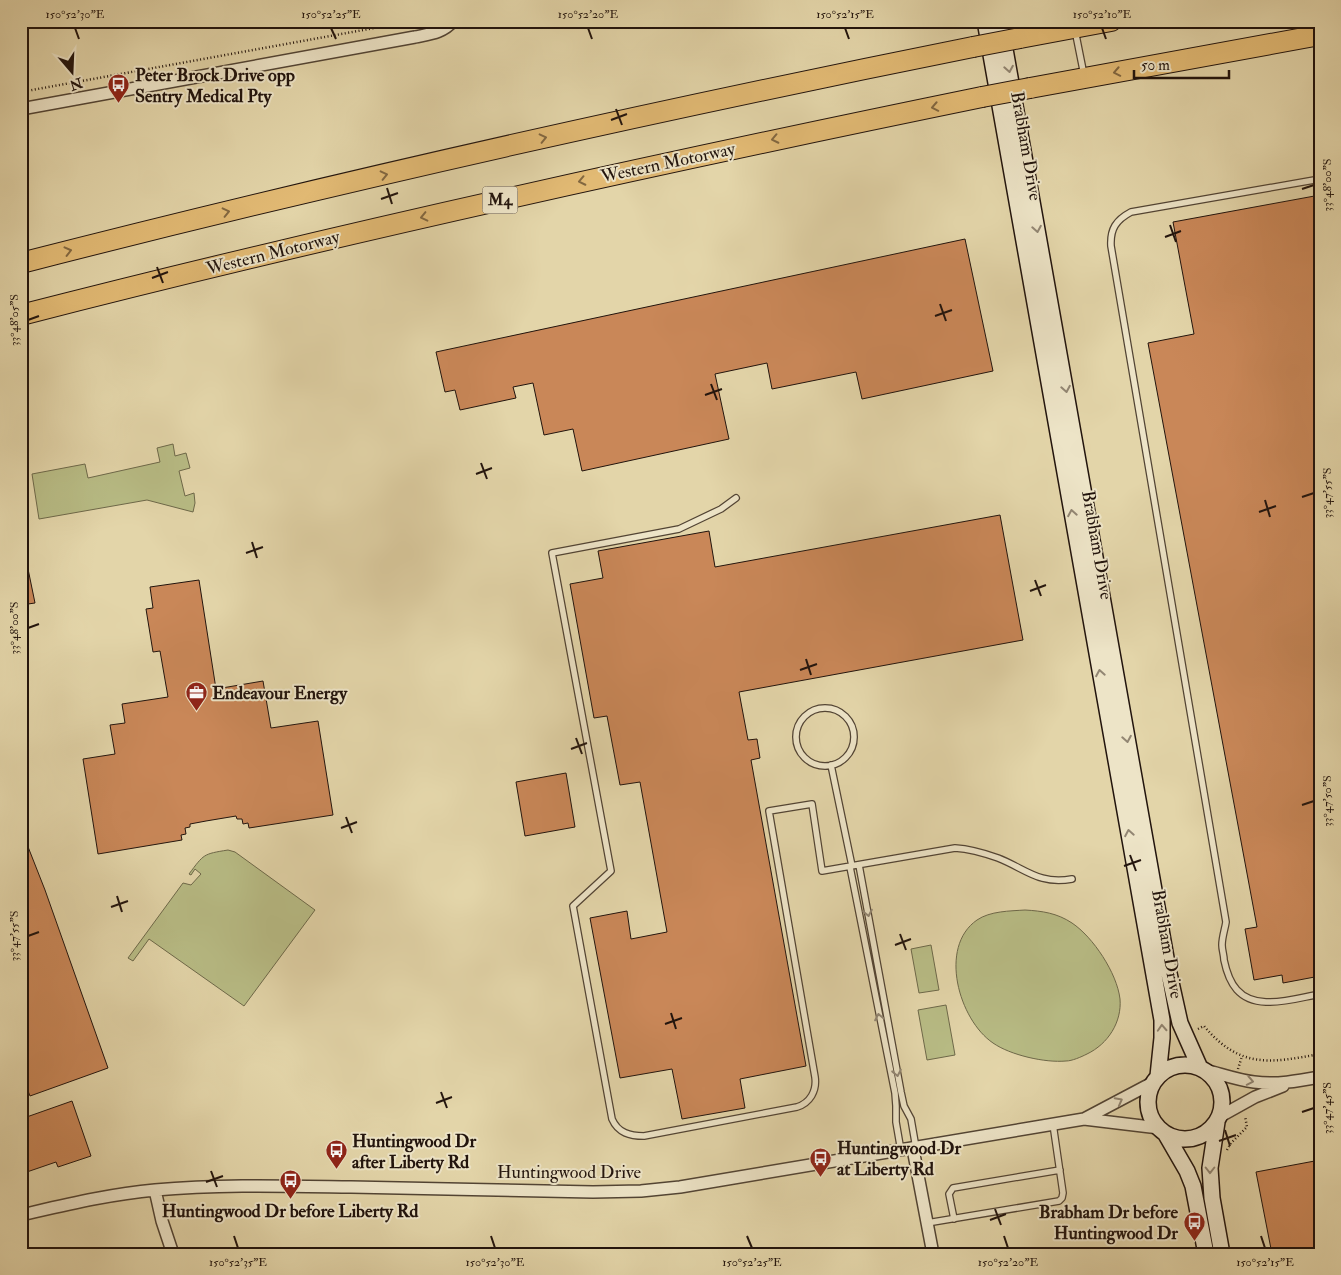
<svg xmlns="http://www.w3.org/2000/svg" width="1341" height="1275" font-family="'IM FELL Double Pica',serif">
<rect width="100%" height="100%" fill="#e3d5a9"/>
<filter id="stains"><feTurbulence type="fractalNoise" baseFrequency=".004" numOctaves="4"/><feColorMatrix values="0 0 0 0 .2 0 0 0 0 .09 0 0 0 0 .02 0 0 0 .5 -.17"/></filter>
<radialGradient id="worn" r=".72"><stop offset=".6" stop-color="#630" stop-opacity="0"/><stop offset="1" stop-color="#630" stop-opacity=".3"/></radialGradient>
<!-- green -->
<path fill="#b8bc85" stroke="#6d6849" d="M173,444L175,456L186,453L190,468L179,471L185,496L194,493L195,503L193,512L147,500L39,519L32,474L85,464L88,478L160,462L157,448Z
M228,850L235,852L315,910L244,1006L149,939L133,961L128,958L183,883L191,885L201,874L195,869L191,875L189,874C204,854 203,854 228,850Z
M1025,910C1042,911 1057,913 1072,923C1093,937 1117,973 1120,999C1122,1022 1108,1044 1087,1054C1081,1057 1072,1061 1066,1061C1045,1063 1010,1055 993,1043C959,1020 938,947 977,920C990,911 1010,911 1025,910Z
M931,945L939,990L919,993L911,949Z
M946,1005L955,1055L927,1060L918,1010Z"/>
<!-- building -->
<path fill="#c98758" stroke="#22140d" d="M1320,195V976L1283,983L1282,975L1254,980L1245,929L1257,927L1148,343L1194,334L1173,222Z
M965,239L993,371L862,399L856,372L772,389L767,363L715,374L729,439L582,471L573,429L544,435L533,383L513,387L516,398L460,410L455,390L445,392L436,352Z
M1000,515L1023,640L739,692L748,740L757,739L760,758L751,760L806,1066L740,1079L745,1108L682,1119L672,1069L620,1078L590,918L627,911L631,939L667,932L640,782L620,785L607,716L594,718L570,584L603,578L598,551L709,531L715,567Z
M27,564L35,603L21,605V565Z
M199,580L216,689L263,681L271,728L318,721L333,815L249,828L248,823L243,824L242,819H237L236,816L206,821L190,824V827L185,828L186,834L181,835L182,840L98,854L83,759L115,754L110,725L125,723L122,704L168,697L160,651L153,652L146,609L153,608L150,587Z
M566,773L575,827L525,836L516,782Z
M21,829L45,890L108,1068L30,1096L21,1073Z
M72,1101L91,1156L58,1167L56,1162L21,1174V1119Z
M1320,1160V1254H1272L1256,1172Z"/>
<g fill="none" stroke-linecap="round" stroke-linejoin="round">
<defs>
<path id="lane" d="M1075,30L1084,75
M1320,179L1131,212C1116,220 1110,229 1111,246L1226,922C1225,929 1222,937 1222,945C1222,950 1224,955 1224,960C1229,984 1239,1001 1266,1002C1284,1003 1303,997 1320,994
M736,498L721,509L679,529L552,553L611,871L573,906L612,1119C618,1133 630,1136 644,1136L797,1107C810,1103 817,1091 815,1077L769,811L812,804L822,871L955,848C970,849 984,853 998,858C1026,869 1039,885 1072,879
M796 737a29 29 0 1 1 58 0a29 29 0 1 1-58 0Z
M831,765L852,866
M859,865L901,1092L904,1106L911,1119L916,1148
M850,867L895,1093L896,1106V1122L901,1151
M954,1219L949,1194L953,1188L1060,1170
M927,1223L1059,1201L1062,1198L1063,1193L1053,1124"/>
<path id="street" d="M21,109L415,37C429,34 443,33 453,21
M1205,1070C1221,1074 1238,1080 1254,1082C1276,1085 1298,1081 1320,1077
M1219,1117L1255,1097L1283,1086
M1084,1119L1154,1082
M913,1149L933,1254
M155,1190L162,1221L173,1254
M21,1215C65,1205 110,1194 155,1190C220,1184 286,1186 351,1187C432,1189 512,1190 593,1192L641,1191L680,1187L1084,1119L1159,1128"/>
<path id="secondary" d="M985,21L1162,1020V1038L1158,1076
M1000,21L1168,969L1180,1023L1200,1068
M1148 1102a37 37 0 1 1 74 0a37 37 0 1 1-74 0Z
M1217,1122L1210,1168L1212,1198L1222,1254
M1165,1133L1187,1171L1193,1186L1206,1254"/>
<path id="highway" d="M1020,38L1111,21
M1030,88L1320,35
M21,263C336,182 654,111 973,47
M21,315C339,233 660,163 982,97"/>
</defs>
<!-- lane casing -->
<use href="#lane" stroke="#524434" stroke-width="8"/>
<!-- street casing -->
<use href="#street" stroke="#524434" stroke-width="14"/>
<!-- secondary casing -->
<use href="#secondary" stroke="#22140d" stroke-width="18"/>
<!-- highway casing -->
<use href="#highway" stroke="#22140d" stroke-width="22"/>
<!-- path -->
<path stroke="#22140d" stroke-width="2.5" stroke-dasharray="1 2.5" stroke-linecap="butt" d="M21,92L413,21
M1198,1029L1204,1026C1240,1069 1270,1063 1320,1054
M1238,1069L1242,1056
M1227,1150L1231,1143L1247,1127L1245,1116"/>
<!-- lane -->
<use href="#lane" stroke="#ede4c7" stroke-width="5.5"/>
<!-- street -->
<use href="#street" stroke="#ede4c7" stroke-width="11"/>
<!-- secondary -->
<use href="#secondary" stroke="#ede4c7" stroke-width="15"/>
<!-- highway -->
<use href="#highway" stroke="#e2ba74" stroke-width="20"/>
<defs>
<path id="highway-bridge" d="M973,47L1020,38
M982,97L1030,88"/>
</defs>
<!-- highway-bridge casing -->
<use href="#highway-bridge" stroke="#22140d" stroke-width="22" stroke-linecap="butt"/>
<!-- highway-bridge -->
<use href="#highway-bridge" stroke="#e2ba74" stroke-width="20"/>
</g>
<!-- one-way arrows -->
<defs><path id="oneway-chevron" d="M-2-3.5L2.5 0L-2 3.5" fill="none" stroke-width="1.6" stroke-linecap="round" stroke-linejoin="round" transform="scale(1.25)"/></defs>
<g stroke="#928673">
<use href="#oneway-chevron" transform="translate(1009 69) rotate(80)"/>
<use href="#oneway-chevron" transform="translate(1037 229) rotate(80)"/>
<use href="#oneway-chevron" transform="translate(1066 389) rotate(80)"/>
<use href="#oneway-chevron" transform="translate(1072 513) rotate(-100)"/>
<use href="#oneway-chevron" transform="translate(1100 673) rotate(-100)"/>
<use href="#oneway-chevron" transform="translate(1127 739) rotate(80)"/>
<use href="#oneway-chevron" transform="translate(1129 833) rotate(-100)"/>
<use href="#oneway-chevron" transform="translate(868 913) rotate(79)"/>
<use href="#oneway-chevron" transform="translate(879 1017) rotate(-101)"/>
<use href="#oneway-chevron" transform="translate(1162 1028) rotate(-93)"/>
<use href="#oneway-chevron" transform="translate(897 1073) rotate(79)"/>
<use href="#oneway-chevron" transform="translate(1250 1081) rotate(11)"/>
<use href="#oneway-chevron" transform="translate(1119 1101) rotate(-28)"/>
<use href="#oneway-chevron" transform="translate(1210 1170) rotate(90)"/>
</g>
<g stroke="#826740">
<use href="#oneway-chevron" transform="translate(1117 72) rotate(169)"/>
<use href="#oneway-chevron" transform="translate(935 107) rotate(169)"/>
<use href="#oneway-chevron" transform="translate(543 138) rotate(-13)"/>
<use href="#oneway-chevron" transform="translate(775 139) rotate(168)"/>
<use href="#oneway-chevron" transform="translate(384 175) rotate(-13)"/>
<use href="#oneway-chevron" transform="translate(582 181) rotate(168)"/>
<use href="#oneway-chevron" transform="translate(226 212) rotate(-13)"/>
<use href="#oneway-chevron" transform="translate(424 217) rotate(167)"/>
<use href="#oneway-chevron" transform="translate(68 251) rotate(-14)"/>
</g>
<!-- ticks -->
<path fill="none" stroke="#22140d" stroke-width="2" d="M75,28L79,39M331,28L336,39M588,28L592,39M845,28L849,39M1102,28L1106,39M616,109L622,125M611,120L627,114M387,188L392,204M1302,189L1314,185M381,199L398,193M1170,225L1176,242M1165,237L1181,231M157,267L163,283M152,278L168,272M940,304L946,321M935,316L952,310M28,320L39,316M711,384L717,400M705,395L722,389M481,463L487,479M476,474L492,468M1302,497L1314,493M1265,500L1270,517M1259,512L1276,506M252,542L257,558M246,553L263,547M1035,580L1041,596M1030,591L1046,585M28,628L39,624M806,659L811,675M800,670L817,664M576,738L582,754M571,749L587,743M1302,805L1314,801M346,817L352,833M341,828L357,822M1130,855L1136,871M1124,866L1141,860M117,896L122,912M111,907L128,901M900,934L906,950M28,936L39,932M895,945L911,939M671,1013L676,1029M665,1024L682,1018M441,1092L447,1108M436,1103L452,1097M1302,1112L1314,1108M1225,1130L1230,1146M1219,1141L1236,1135M211,1171L217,1187M206,1182L223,1176M995,1209L1001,1225M990,1220L1006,1214M234,1236L238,1248M491,1236L495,1248M747,1236L752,1248M1004,1236L1008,1248M1261,1236L1265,1248"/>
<!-- icons -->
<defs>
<symbol id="bus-pin" viewBox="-11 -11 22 30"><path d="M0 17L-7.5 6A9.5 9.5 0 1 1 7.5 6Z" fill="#8f2418" stroke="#ede4c7"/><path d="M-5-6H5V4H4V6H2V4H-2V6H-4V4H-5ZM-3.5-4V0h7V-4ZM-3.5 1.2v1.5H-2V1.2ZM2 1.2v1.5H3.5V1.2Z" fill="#fff"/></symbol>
<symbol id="office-pin" viewBox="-11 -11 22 30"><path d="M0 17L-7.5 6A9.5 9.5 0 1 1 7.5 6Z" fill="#8f2418" stroke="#ede4c7"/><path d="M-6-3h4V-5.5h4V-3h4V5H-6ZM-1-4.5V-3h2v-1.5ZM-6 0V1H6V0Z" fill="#fff"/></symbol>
</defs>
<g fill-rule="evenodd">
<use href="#bus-pin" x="106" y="72" width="25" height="34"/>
<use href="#office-pin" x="184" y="680" width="25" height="34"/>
<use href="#bus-pin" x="324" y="1138" width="25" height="34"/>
<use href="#bus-pin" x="808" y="1146" width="25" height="34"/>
<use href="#bus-pin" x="278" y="1168" width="25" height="34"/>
<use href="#bus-pin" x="1182" y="1210" width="25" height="34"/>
</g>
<g text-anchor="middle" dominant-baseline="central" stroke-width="4" stroke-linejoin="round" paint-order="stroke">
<!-- shield labels -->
<rect fill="#ede4c7" stroke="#5f5245" stroke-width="1" x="482.5" y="186.5" width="35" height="27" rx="4"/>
<g font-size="16" font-weight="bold" fill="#22140d">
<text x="500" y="200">M4</text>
</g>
<!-- poi labels -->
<g font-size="18" font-weight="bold" fill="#22140d" stroke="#ede4c7" text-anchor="start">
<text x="135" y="75">Peter Brock Drive opp<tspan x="135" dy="21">Sentry Medical Pty</tspan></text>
<text x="212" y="693">Endeavour Energy</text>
<text x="352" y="1141">Huntingwood Dr<tspan x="352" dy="21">after Liberty Rd</tspan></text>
<text x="837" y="1148">Huntingwood Dr<tspan x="837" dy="21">at Liberty Rd</tspan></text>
<text x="290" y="1211" text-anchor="middle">Huntingwood Dr before Liberty Rd</text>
<text x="1178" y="1212" text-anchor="end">Brabham Dr before<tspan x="1178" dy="21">Huntingwood Dr</tspan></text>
</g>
<!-- street labels -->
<g font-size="18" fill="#22140d" stroke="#ede4c7">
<text transform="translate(1026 146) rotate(80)">Brabham Drive</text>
<text transform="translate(668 163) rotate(-12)">Western Motorway</text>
<text transform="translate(273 253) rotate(-14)">Western Motorway</text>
<text transform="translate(1097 545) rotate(80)">Brabham Drive</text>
<text transform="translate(1167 944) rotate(80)">Brabham Drive</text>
<text x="569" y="1172">Huntingwood Drive</text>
</g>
</g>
<!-- margin -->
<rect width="1341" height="1275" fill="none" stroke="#e3d5a9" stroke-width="55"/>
<!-- north arrow -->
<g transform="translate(72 72) rotate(161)" stroke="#ede4c7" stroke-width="4" paint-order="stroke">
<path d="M0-4L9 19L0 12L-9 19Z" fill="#22140d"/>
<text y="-8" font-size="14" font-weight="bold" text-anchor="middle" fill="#22140d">N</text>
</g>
<!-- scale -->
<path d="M1134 70v8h95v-8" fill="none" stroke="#22140d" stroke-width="2.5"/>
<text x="1141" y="70" font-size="15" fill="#22140d" stroke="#ede4c7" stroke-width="4" paint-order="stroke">50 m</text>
<rect x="28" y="28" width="1286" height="1220" fill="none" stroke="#22140d" stroke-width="2"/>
<g font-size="12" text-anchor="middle" fill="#22140d">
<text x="75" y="18">150°52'30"E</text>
<text x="331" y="18">150°52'25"E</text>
<text x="588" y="18">150°52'20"E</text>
<text x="845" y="18">150°52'15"E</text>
<text x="1102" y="18">150°52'10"E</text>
<text transform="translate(1327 185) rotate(-90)" y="4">33°48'00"S</text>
<text transform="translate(14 320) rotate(-90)" y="4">33°48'05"S</text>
<text transform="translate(1327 493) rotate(-90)" y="4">33°47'55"S</text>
<text transform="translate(14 628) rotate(-90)" y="4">33°48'00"S</text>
<text transform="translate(1327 801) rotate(-90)" y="4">33°47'50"S</text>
<text transform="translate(14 936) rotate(-90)" y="4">33°47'55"S</text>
<text transform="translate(1327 1108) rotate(-90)" y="4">33°47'45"S</text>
<text x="238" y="1266">150°52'35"E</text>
<text x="495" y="1266">150°52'30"E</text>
<text x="752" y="1266">150°52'25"E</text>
<text x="1008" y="1266">150°52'20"E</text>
<text x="1265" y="1266">150°52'15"E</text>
</g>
<rect width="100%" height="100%" filter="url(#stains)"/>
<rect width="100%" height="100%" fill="url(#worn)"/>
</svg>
